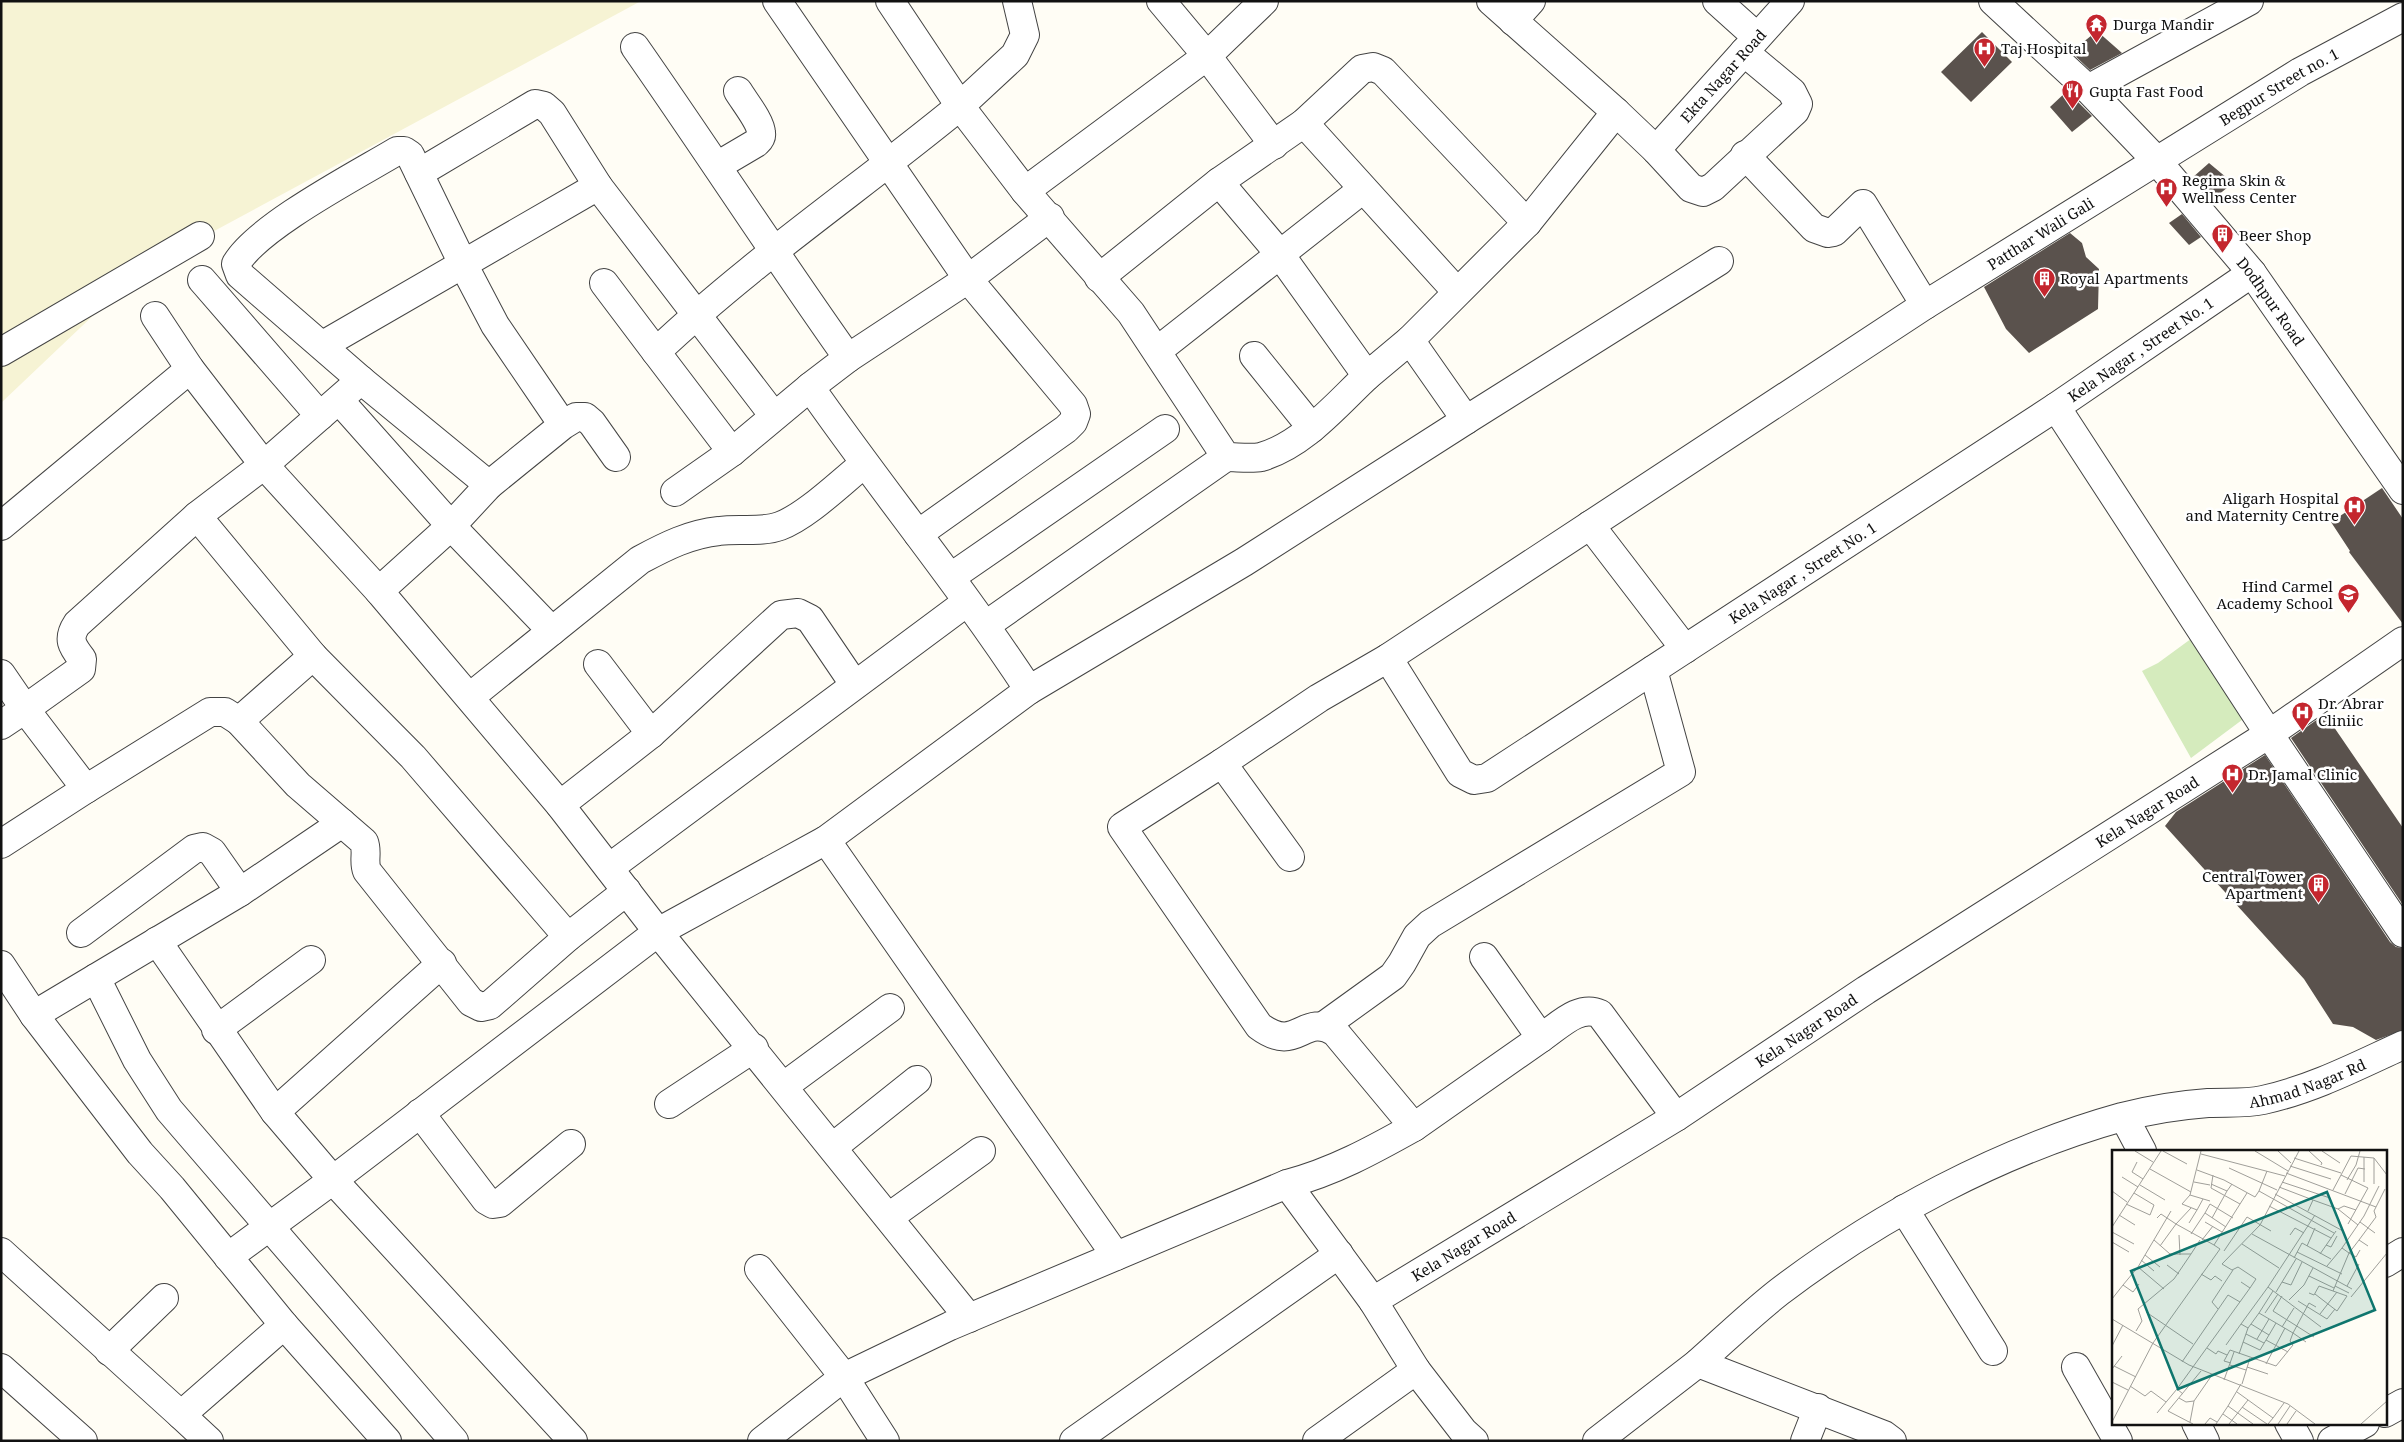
<svg xmlns="http://www.w3.org/2000/svg" width="2404" height="1442" font-family="'Noto Serif',serif">
<rect width="100%" height="100%" fill="#fffdf5"/>
<!-- farmland -->
<path fill="#f6f3d4" d="M1,1H641L140,271L1,403Z"/>
<!-- green -->
<path fill="#d5ebbd" d="M2199,633L2250,714L2191,758L2142,671L2158,663Z"/>
<!-- building -->
<path fill="#5a524d" d="M2097,31L2122,53L2090,70L2071,52Z
M1982,32L2012,62L1971,102L1941,72Z
M2067,91L2092,116L2072,132L2050,107Z
M2209,163L2233,183L2212,200L2192,178Z
M2182,214L2201,237L2189,245L2169,223Z
M2070,233L2082,243L2086,257L2099,269L2098,309L2029,353L2006,329L1984,287Z
M2382,488L2403,519V624L2349,552L2350,551L2331,522Z
M2325,714L2403,828V905L2291,738Z
M2265,755L2390,942L2396,947L2403,948V1030L2376,1040L2353,1027L2333,1024L2304,979L2165,826L2176,812Z"/>
<g fill="none" stroke-linecap="round" stroke-linejoin="round">
<defs>
<g id="minor">
<path d="M777,1L968,279L1073,405L1076,414L1073,422L1066,429L918,534"/>
<path d="M890,1L960,106L1015,55L1025,35L1017,1"/>
<path d="M1161,1L1207,56L1274,145"/>
<path d="M1491,1L1616,112L1656,150L1691,188L1703,192L1713,187L1795,111L1798,104L1792,92L1744,52"/>
<path d="M1717,1L1757,37"/>
<path id="s1" d="M1993,1L2088,89L2157,161L2252,273L2403,490"/>
<path d="M1513,21L1531,1"/>
<path d="M635,47C707,150 775,255 848,358L810,387C882,490 961,586 1029,690L1244,562L1466,420"/>
<path d="M2088,89L2249,1"/>
<path d="M1304,123L1457,292"/>
<path id="s2" d="M1656,150L1790,1"/>
<path d="M1745,155L1814,228L1828,233L1834,232L1863,204L1925,305"/>
<path d="M717,166L756,143C759,140 762,138 761,133C761,122 744,101 738,91"/>
<path d="M419,173L535,104L544,106L552,113L598,186L774,416"/>
<path d="M1219,182L1304,123L1362,69L1373,67L1383,71L1527,223"/>
<path d="M1025,191L1207,56L1264,1"/>
<path d="M1099,278L1219,182L1279,253L1367,376L1410,340L1466,420L1719,261"/>
<path d="M202,280L320,416"/>
<path d="M604,283L656,352C751,262 859,189 960,106L1025,191L1131,313L1226,457C1237,457 1251,459 1261,457C1303,445 1336,405 1367,376"/>
<path d="M155,316L190,369L264,465L379,591L560,805L658,932L969,1318"/>
<path d="M1410,340L1527,223L1616,112"/>
<path d="M323,345L598,186"/>
<path d="M1157,351L1363,189"/>
<path d="M1,352L200,236"/>
<path d="M656,352L732,452"/>
<path d="M1254,356L1312,428"/>
<path d="M848,358L968,279L1050,217"/>
<path d="M339,400L451,526L552,631"/>
<path d="M2056,407L2269,734L2403,933"/>
<path d="M563,425L495,325L463,264L410,155L404,151H397C357,175 257,227 236,264L240,275L361,380L489,485L563,425L576,417H585L592,423L616,457"/>
<path d="M675,492L732,452L810,387"/>
<path d="M197,516L313,656L413,757L568,937"/>
<path d="M1590,525L1685,649"/>
<path d="M1,526L190,369"/>
<path d="M951,577L1165,429"/>
<path d="M379,591L451,526L489,485"/>
<path d="M986,625L1226,457"/>
<path id="s3" d="M1388,658L1460,773L1474,780L1487,778L2056,407L2252,273"/>
<path d="M598,664L651,734"/>
<path d="M1,674L25,709L81,669L82,659C72,646 67,639 77,624L197,516L264,465L361,380"/>
<path d="M470,697L640,560C666,546 690,534 719,531C739,528 761,533 780,526C807,516 841,482 864,464"/>
<path d="M239,721L298,785L364,842C368,852 363,861 367,871L471,1002L481,1007L490,1005L568,937L627,891"/>
<path d="M1,725L25,709L86,789L210,712H225L239,721L313,656"/>
<path id="s4" d="M1222,763L1319,698L1388,658L1925,305L2300,72L2403,17"/>
<path d="M560,805L651,734L781,615L798,613L810,619L854,684"/>
<path d="M826,840L1116,1256"/>
<path d="M1,844L86,789"/>
<path d="M609,868L967,602"/>
<path d="M81,933L194,849L203,847L212,852L240,892"/>
<path d="M157,941L275,1112L333,1180L573,1441"/>
<path d="M1484,957L1541,1038C1559,1026 1579,1004 1600,1014L1676,1117"/>
<path d="M1,965L34,1015L140,1153L172,1188L284,1325L387,1441"/>
<path d="M96,978L137,1060L169,1110L454,1441"/>
<path d="M34,1015L240,892L342,823"/>
<path d="M1325,1025L1393,976L1402,963L1417,936L1430,924L1681,772L1653,670"/>
<path d="M216,1030L311,960"/>
<path d="M784,1086L890,1008"/>
<path d="M669,1104L754,1048"/>
<path d="M275,1112L442,963"/>
<path d="M420,1113L486,1200L493,1204L500,1203L571,1144"/>
<path d="M2124,1117L2142,1151"/>
<path d="M1414,1127L1541,1038"/>
<path d="M833,1147L917,1080"/>
<path d="M1287,1184L1373,1301"/>
<path d="M1904,1209L1993,1351"/>
<path d="M889,1217L981,1151"/>
<path d="M1,1252L181,1415L284,1325"/>
<path d="M228,1257L333,1180L658,932L826,840L1029,690"/>
<path d="M2385,1263L2403,1252"/>
<path d="M759,1269L844,1377L885,1441"/>
<path d="M109,1351L164,1298"/>
<path d="M2076,1367L2118,1441"/>
<path d="M1,1368L83,1441"/>
<path d="M1416,1370L1463,1431L1474,1441"/>
<path d="M2385,1413L2403,1403"/>
<path d="M181,1415L209,1441"/>
<path d="M2196,1423L2205,1441"/>
<path d="M2289,1423L2299,1441"/>
<path d="M762,1441L844,1377L950,1326L1287,1184C1333,1172 1373,1150 1414,1127L1335,1032C1302,1012 1298,1055 1259,1026L1122,827L1222,763L1290,857"/>
<path d="M1074,1441L1339,1254"/>
<path id="s5" d="M1317,1441L1416,1370L1373,1301L1676,1117L1866,990L2269,734L2403,641"/>
<path d="M1597,1441L1698,1363"/>
<path d="M1805,1441L1818,1408"/>
<path id="s6" d="M1892,1441L1884,1435L1698,1363C1725,1339 1751,1314 1779,1292C1879,1216 2000,1151 2122,1117C2150,1110 2180,1105 2208,1103C2226,1102 2246,1104 2263,1100C2313,1089 2357,1066 2403,1045"/>
<path d="M2332,1441L2365,1423"/>
</g>
</defs>
<!-- minor casing -->
<use href="#minor" stroke="#444" stroke-width="30"/>
<!-- minor -->
<use href="#minor" stroke="#fff" stroke-width="28"/>
</g>
<!-- icons -->
<defs>
<symbol id="temple-pin" viewBox="-11 -11 22 30"><path d="M0 17L-7.5 6A9.5 9.5 0 1 1 7.5 6Z" fill="#c4262e" stroke="#fff"/><path d="M0-6L5-2H3V0L6.5 2.5H4V6H1.5V3h-3V6H-4V2.5H-6.5L-3 0V-2H-5Z" fill="#fff"/></symbol>
<symbol id="hospital-pin" viewBox="-11 -11 22 30"><path d="M0 17L-7.5 6A9.5 9.5 0 1 1 7.5 6Z" fill="#c4262e" stroke="#fff"/><path d="M-5-5h3v3.5h4V-5h3V5h-3V1.5h-4V5h-3Z" fill="#fff"/></symbol>
<symbol id="restaurant-pin" viewBox="-11 -11 22 30"><path d="M0 17L-7.5 6A9.5 9.5 0 1 1 7.5 6Z" fill="#c4262e" stroke="#fff"/><path d="M-5-6h1v4h1v-4h1v4h1v-4h1v5L-1.5 .5V6h-2V.5L-5-1ZM5-6V6H3V1.5H1.5Q1.5-4 5-6Z" fill="#fff"/></symbol>
<symbol id="building-pin" viewBox="-11 -11 22 30"><path d="M0 17L-7.5 6A9.5 9.5 0 1 1 7.5 6Z" fill="#c4262e" stroke="#fff"/><path d="M-4-6H4V6H1V3H-1V6H-4ZM-2.5-4.3h1.7v1.8h-1.7ZM.8-4.3h1.7v1.8H.8ZM-2.5-1h1.7V.8h-1.7ZM.8-1h1.7V.8H.8Z" fill="#fff"/></symbol>
<symbol id="school-pin" viewBox="-11 -11 22 30"><path d="M0 17L-7.5 6A9.5 9.5 0 1 1 7.5 6Z" fill="#c4262e" stroke="#fff"/><path d="M0-5L7-2L0 1L-7-2ZM-4 1L0 2.5L4 1V4Q0 6-4 4Z" fill="#fff"/></symbol>
</defs>
<g fill-rule="evenodd">
<use href="#temple-pin" x="2084" y="12" width="25" height="34"/>
<use href="#hospital-pin" x="1972" y="36" width="25" height="34"/>
<use href="#restaurant-pin" x="2060" y="78" width="25" height="34"/>
<use href="#hospital-pin" x="2154" y="176" width="25" height="34"/>
<use href="#building-pin" x="2210" y="222" width="25" height="34"/>
<use href="#building-pin" x="2032" y="266" width="25" height="34"/>
<use href="#hospital-pin" x="2342" y="494" width="25" height="34"/>
<use href="#school-pin" x="2336" y="582" width="25" height="34"/>
<use href="#hospital-pin" x="2290" y="700" width="25" height="34"/>
<use href="#hospital-pin" x="2220" y="762" width="25" height="34"/>
<use href="#building-pin" x="2306" y="872" width="25" height="34"/>
</g>
<g text-anchor="middle" dominant-baseline="central" stroke-width="5" stroke-linejoin="round" paint-order="stroke">
<!-- poi labels -->
<g font-size="15" fill="#111" stroke="#fff" text-anchor="start">
<text x="2113" y="24">Durga Mandir</text>
<text x="2001" y="48">Taj Hospital</text>
<text x="2089" y="91">Gupta Fast Food</text>
<text x="2182" y="180">Regima Skin &amp;<tspan x="2182" dy="17">Wellness Center</tspan></text>
<text x="2239" y="235">Beer Shop</text>
<text x="2060" y="278">Royal Apartments</text>
<text x="2339" y="498" text-anchor="end">Aligarh Hospital<tspan x="2339" dy="17">and Maternity Centre</tspan></text>
<text x="2333" y="586" text-anchor="end">Hind Carmel<tspan x="2333" dy="17">Academy School</tspan></text>
<text x="2318" y="703">Dr. Abrar<tspan x="2318" dy="17">Cliniic</tspan></text>
<text x="2248" y="774">Dr. Jamal Clinic</text>
<text x="2303" y="876" text-anchor="end">Central Tower<tspan x="2303" dy="17">Apartment</tspan></text>
</g>
<!-- street labels -->
<g font-size="15" fill="#111" stroke="#fff">
<text stroke="none"><textPath href="#s2" startOffset="100">Ekta Nagar Road</textPath></text>
<text stroke="none"><textPath href="#s4" startOffset="1255">Begpur Street no. 1</textPath></text>
<text stroke="none"><textPath href="#s4" startOffset="975">Patthar Wali Gali</textPath></text>
<text stroke="none"><textPath href="#s1" startOffset="410">Dodhpur Road</textPath></text>
<text stroke="none"><textPath href="#s3" startOffset="946">Kela Nagar , Street No. 1</textPath></text>
<text stroke="none"><textPath href="#s3" startOffset="541">Kela Nagar , Street No. 1</textPath></text>
<text stroke="none"><textPath href="#s5" startOffset="1119">Kela Nagar Road</textPath></text>
<text stroke="none"><textPath href="#s5" startOffset="714">Kela Nagar Road</textPath></text>
<text stroke="none"><textPath href="#s6" startOffset="894">Ahmad Nagar Rd</textPath></text>
<text stroke="none"><textPath href="#s5" startOffset="309">Kela Nagar Road</textPath></text>
</g>
</g>
<!-- overview -->
<g transform="translate(2112 1150)">
<rect width="275" height="275" fill="#fffdf5"/>
<path fill="none" stroke="#a09f9a" stroke-width="1" d="M23,1L41,12M51,1L75,14M89,1L78,45L98,51M143,1L176,21M166,1L179,13M197,1L210,13L209,15M210,1L228,13M89,4L173,26M182,8L229,23M262,8L275,25M25,12L20,22L31,29M178,16L219,29M117,18L165,40M38,19L79,42M85,20L112,30L143,47L147,41L222,83M174,23L264,57M101,25L99,38L128,54M229,25L239,6L262,8V34M10,27L26,37M235,30L244,15L248,1M82,32L98,35M170,32L218,48M252,32V7M99,34L115,41L120,34M28,35L53,50M167,37L201,50M221,40L229,25L256,38L236,74M0,41L15,52M147,41L155,21M163,44L231,81M233,44L246,18L253,19M78,45L70,54L85,60L91,49M14,54L38,65L42,55L22,43M157,56L219,88M226,59L246,75M196,61L201,50L226,59L232,56L244,60M93,63L98,54L121,68M7,65L23,75M45,68L49,64L64,74L79,58M100,68L115,41M93,72L110,82M248,72L263,83M77,73L85,60M0,77L49,1M0,82L22,94M79,84L93,63L114,77M140,84L240,139M67,85L68,105M178,85L183,78L192,83M90,90L101,76M247,90L264,67L262,61L273,39M0,92L17,102M130,94L167,118M214,95L219,97L225,86M48,96L64,74L102,95M195,96L203,78M230,98L252,66L267,36M112,101L135,67L159,81M185,102L230,124M79,104L88,90M208,104L224,81M33,105L26,117L52,139M182,108L190,93L219,109M29,110L42,121M55,115L67,124M215,116L230,98L237,103L247,90L256,96M26,117L11,135L21,142L27,134M48,117L33,105L59,61M89,124L99,130L103,126L110,131M197,126L222,138M129,132L138,138L144,129L126,117L120,120L110,114L148,75L187,1M170,132L179,135L190,112M223,136L237,143M235,136L247,114M156,137L203,65M221,141L237,103L244,107L248,100M164,142L184,109M197,143L202,145L207,136L235,146L225,161L203,144M170,146L161,161L202,187M239,147L275,103M0,149L11,135M177,150L192,135L201,118M186,151L215,169L223,159M106,159L100,152L121,120M34,162L81,194M147,163L161,141M153,163L166,144M208,164L225,142M0,169L77,215L176,254L203,274M129,174L156,137L209,177M139,174L147,163L181,183L197,153L204,157M170,177L182,158M24,181L30,171L26,159L62,129L79,104H58L42,90M134,184L152,193M145,189L157,169M154,190L176,202M131,192L148,200L157,185M114,195L129,174L136,178L139,174L157,185L164,173M0,196L11,175M95,198L104,204L106,201L115,205M127,204L136,178M70,212L116,145L128,152M119,213L112,211L118,200L164,216L181,195L178,191L181,183L194,192M154,214L173,178M118,215L134,220M2,216L24,227M135,217L156,224M0,219L10,206M112,230L122,202M0,232L16,240M129,234L116,256L141,274M130,234L138,208M18,236L33,246L39,241L54,252M65,239L138,138M125,242L161,268L156,274M67,248L74,252L82,251M130,257L155,274M45,263L65,239L71,244M111,264L125,274M161,268L172,253M0,272L41,193L108,99L102,95L135,43M78,272L82,251L100,225M81,274L56,261L89,221M93,274L98,268L105,272M104,274L116,256M117,274L136,250M166,274L178,256M175,274L184,261M249,274L275,251"/>
<path fill="#0f766e" fill-opacity="0.15" stroke="#0f766e" stroke-width="2.5" d="M215,42L263,160L66,239L19,121Z"/>
<rect width="275" height="275" fill="none" stroke="#111" stroke-width="2.5"/>
</g>
<!-- border -->
<rect width="2404" height="1442" fill="none" stroke="#111111" stroke-width="5"/>
</svg>
